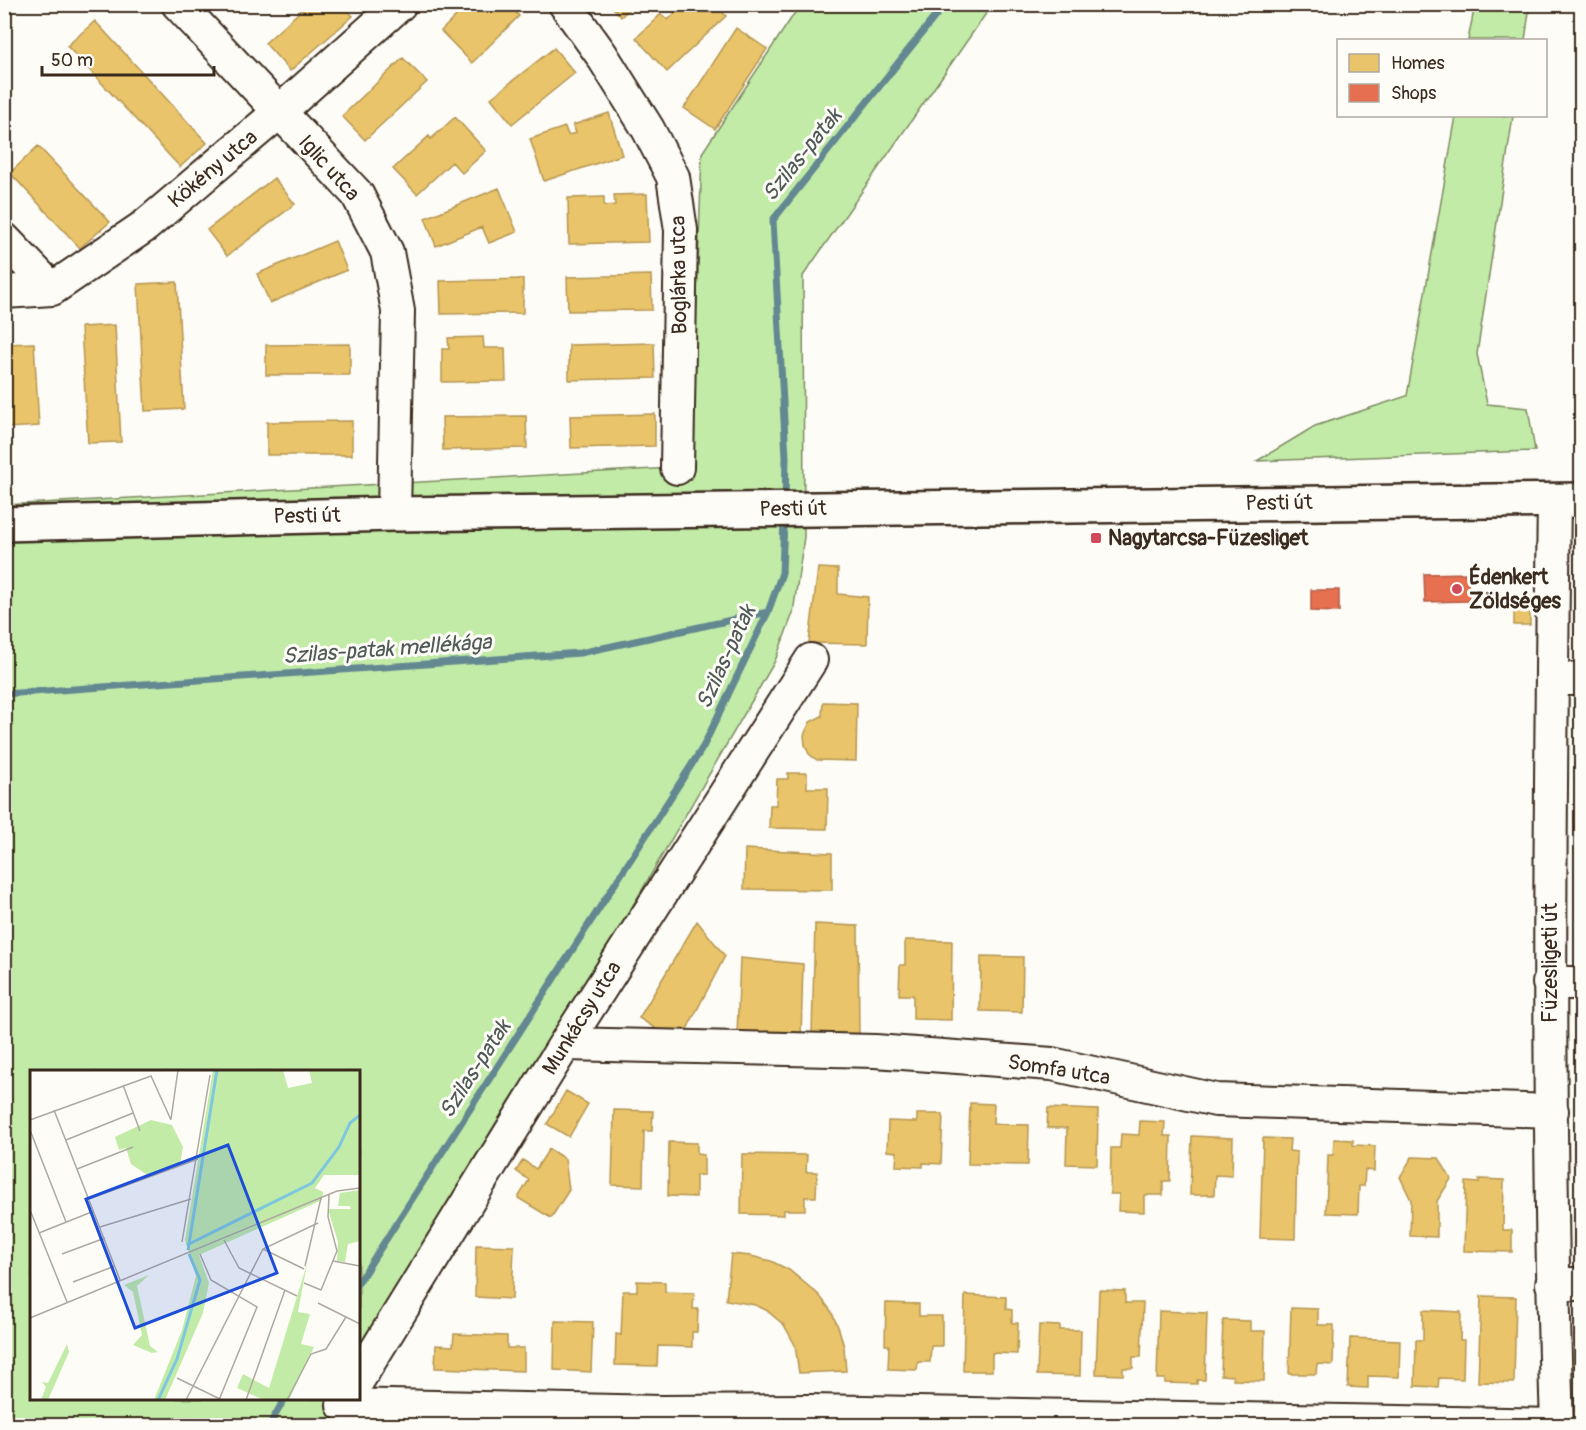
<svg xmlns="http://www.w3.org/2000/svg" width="1586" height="1430" font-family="Pangolin,sans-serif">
<rect width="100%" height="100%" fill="#fdfcf7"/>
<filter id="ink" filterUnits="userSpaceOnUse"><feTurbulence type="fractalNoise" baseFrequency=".0167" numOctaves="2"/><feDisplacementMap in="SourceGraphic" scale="12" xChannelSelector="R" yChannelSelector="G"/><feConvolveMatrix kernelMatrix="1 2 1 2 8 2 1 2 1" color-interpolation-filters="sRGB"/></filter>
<g filter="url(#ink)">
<!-- green -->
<path fill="#c2eba7" stroke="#7e8a62" stroke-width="1.5" d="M800,5H992L803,276L804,537L793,613L775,661L359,1377L358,1072H32V1398L346,1399L330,1425L5,1426V505L691,467L702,153Z
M1475,5H1530L1525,40H1468Z
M1456,116H1513L1477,354L1487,404L1528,408L1535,451L1257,461L1315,426L1407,396Z"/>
<!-- homes -->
<path fill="#e9c46a" stroke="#b59653" stroke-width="1.5" d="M308,4H342L353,16L290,71L265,43Z
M468,4H508L519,16L472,63L441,31Z
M610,4H634L621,17Z
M671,4H715L726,16L667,72L636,38L661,14L668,20L675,13L669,6Z
M95,21L207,143L180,167L67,46Z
M736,28L767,49L715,129L684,108Z
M554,48L575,73L512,124L491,98Z
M403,58L427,82L365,140L342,116Z
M609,113L622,155L544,181L530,139L565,127L568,135L576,133L573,125Z
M455,117L486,151L462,173L452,162L417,194L393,169L429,136L431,139Z
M38,146L110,222L80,248L10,173Z
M274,178L295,204L227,256L207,230Z
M499,188L517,232L489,243L482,227L436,246L425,218Z
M647,194L649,242L569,244L568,198L604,197V206L615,205L614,195Z
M335,241L347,270L270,303L257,274Z
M651,275L652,310L568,311L567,277Z
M523,279V313L441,314L440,281Z
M177,282L184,409L145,411L138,284Z
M115,325L121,442L88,443L81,327Z
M483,337L484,348H505L506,381L442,382V349H449L448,338Z
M34,343L39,426L7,428L4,344Z
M654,343L655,378L569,380V345Z
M350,344V375H266V345Z
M655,414V446L571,448L570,416Z
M526,416L527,448L443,450L442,417Z
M352,421V455H267V422Z
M818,568L838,569V594L868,597L867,644L809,643Z
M1514,609H1530V625H1514Z
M823,702L857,703L856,761L817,760L809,754L805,745L804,735L810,722L822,716Z
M788,773H807V788H828L827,829L769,828L770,805H776L777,779H788Z
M745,849L832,853V890L744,889Z
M697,921L725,956L686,1031L661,1032L639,1018Z
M815,924L858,926L859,1038L812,1034Z
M905,940L952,941L951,1020L913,1019V995H899L900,965H905Z
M981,956L1023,957L1022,1012L980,1011Z
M740,958L803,964L801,1039L737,1035Z
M566,1091L588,1104L569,1137L547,1124Z
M970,1103L994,1104L993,1124L1029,1125L1028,1165L968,1164Z
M1048,1108L1098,1110L1097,1165L1066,1164L1067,1128H1047Z
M614,1110L653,1111L652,1131H644L643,1186L612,1185Z
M917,1114H943L941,1164L923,1163V1167L896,1166L897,1152L887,1151L888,1121L917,1122Z
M1140,1121L1165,1122L1164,1136H1171L1170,1181H1163V1195H1144V1212L1118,1211L1119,1194H1110L1111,1148H1120L1121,1134L1139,1135Z
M1192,1136L1233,1138L1232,1176L1215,1175L1214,1195H1190Z
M1263,1138L1290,1139L1289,1151L1297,1152L1295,1239L1260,1238Z
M1334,1139L1353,1140V1145L1375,1146L1374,1171L1365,1170L1364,1186H1359L1358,1214L1326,1213L1328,1155H1333Z
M669,1142L697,1143V1154L704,1155V1175H696V1197L668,1196Z
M549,1149L565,1159L569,1190L551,1218L518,1198L529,1180L516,1171L523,1160L536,1169Z
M742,1154L807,1155L806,1172H817L816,1197H805V1210H784V1215L741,1214Z
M1412,1157L1439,1158L1451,1179L1437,1201V1237L1410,1236L1411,1200L1400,1177Z
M1479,1179L1504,1180L1503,1230H1512V1252L1464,1251L1466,1182L1479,1183Z
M476,1245L514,1246L512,1299L475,1297Z
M731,1254L751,1256L771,1261L789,1270L819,1295L831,1311L839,1329L844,1347L846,1371L799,1373L795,1345L784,1325L766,1310L755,1305L726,1300Z
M637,1281L665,1282V1292L694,1293L693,1309H698L697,1332H692V1347L658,1346L657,1366L615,1365L616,1334L621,1335L623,1291H637Z
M1099,1290L1125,1291V1303H1143L1141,1357H1133V1368H1123V1375L1096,1374Z
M965,1295L1006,1297V1309L1012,1310V1323H1018L1017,1354L992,1353V1371H963Z
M1481,1296L1516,1297L1514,1383L1478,1382Z
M886,1303L919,1304V1316H942V1346H931L930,1362H918L917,1370L888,1369L889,1345H885Z
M1291,1308L1318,1309V1325H1334L1333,1365L1317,1364L1316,1374H1289Z
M1423,1310L1461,1312L1460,1340H1464L1463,1379L1439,1378L1438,1387L1415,1386L1416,1340H1423Z
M1159,1311L1207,1313L1205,1380H1197V1384L1165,1383V1379H1157Z
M1223,1320L1250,1321V1331H1265L1264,1381L1233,1380V1376L1221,1375Z
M555,1321L593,1322L591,1372L554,1370Z
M1039,1325L1060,1326V1330H1081L1080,1376L1037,1375Z
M454,1334L507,1336V1348H524V1371L435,1368L436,1345L453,1346Z
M1350,1338L1400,1340L1399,1377L1368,1376V1388L1348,1387Z"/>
<!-- shops -->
<path fill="#e76f51" stroke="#b35a42" stroke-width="1.5" d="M1468,573L1469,601L1425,602L1424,574Z
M1311,590H1339V612L1311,611Z"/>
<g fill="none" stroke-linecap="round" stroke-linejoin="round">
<!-- stream -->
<path stroke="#638891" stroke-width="7" d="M785,502L786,457L773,220L945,4
M4,694L580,653L768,612
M358,1283L703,747L768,612L782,573L784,519
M269,1426L285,1398"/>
<defs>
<path id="minor" d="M178,4L357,194L387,252L398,311L394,514
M565,4L601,54L648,129L673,177L681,230L677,468
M4,239L52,289
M4,292L52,289L145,226L278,113L400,4
M1554,500C1550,809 1547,1117 1557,1426
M1552,679H1582
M1549,983H1582
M565,1044L875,1051L1052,1064L1216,1100L1552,1111
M1552,1284H1582
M358,1380L565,1044L811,660
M343,1405L662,1412L810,1411L1557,1425"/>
<path id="major" d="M4,524L394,514L1582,500"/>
</defs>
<!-- minor casing -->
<use href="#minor" stroke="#3b2a1e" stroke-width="36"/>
<!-- major casing -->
<use href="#major" stroke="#3b2a1e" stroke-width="38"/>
<!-- minor -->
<use href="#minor" stroke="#fdfcf7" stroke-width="32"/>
<!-- major -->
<use href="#major" stroke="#fdfcf7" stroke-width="33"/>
</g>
</g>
<!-- markers -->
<g fill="#d1495b" stroke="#fdfcf7" stroke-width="2">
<rect x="1090" y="532" width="12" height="12" rx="3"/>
<circle cx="1457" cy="589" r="6"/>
</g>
<g text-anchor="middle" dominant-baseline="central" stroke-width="6" stroke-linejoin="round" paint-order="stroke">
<!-- street labels -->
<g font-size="21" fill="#3b2a1e" stroke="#fdfcf7">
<text transform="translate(329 168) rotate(48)">Iglic utca</text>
<text transform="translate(213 169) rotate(-40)">Kökény utca</text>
<text transform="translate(679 275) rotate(-91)">Boglárka utca</text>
<text transform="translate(1279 503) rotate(-1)">Pesti út</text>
<text transform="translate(793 509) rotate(-1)">Pesti út</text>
<text transform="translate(307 516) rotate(-1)">Pesti út</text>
<text transform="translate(1550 963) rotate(-90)">Füzesligeti út</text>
<text transform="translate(582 1018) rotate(-58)">Munkácsy utca</text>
<text transform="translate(1059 1070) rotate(9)">Somfa utca</text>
</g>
<!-- poi labels -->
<g font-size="21" font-weight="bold" fill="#3b2a1e" stroke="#fdfcf7" text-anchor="start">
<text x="1108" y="538">Nagytarcsa-Füzesliget</text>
<text x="1469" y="577">Édenkert<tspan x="1469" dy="24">Zöldséges</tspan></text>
</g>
<!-- water labels -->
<g font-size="22" font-style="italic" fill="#4f5958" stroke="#fdfcf7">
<text transform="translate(802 155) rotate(-51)">Szilas-patak</text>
<text transform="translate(387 649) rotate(-4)">Szilas-patak mellékága</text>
<text transform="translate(726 657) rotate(-65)">Szilas-patak</text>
<text transform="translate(475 1069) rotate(-57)">Szilas-patak</text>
</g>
</g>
<!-- overview -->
<g transform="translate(30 1070)">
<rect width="330" height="330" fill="#fdfcf7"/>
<path d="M183,0H253L258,18L282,13L279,0H330V105H294L285,118L293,122L292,130L169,185L179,213L173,243L135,330H124L152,260L166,206L155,170ZM121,50L142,55L153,77L150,94L119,106L101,94L96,78L89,80L85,67ZM330,120V171L318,174L315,192L307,191L308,172L298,139H321L320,136H308L310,123ZM277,194L268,242L280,244L271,274L284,277L259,330H234L207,318L213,304L239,318ZM119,205L107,216L120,276L128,282L122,283L103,275L112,265L103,222L94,215ZM37,274L39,282L18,330H11L16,317L12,312L18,313Z" fill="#c2eba7"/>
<path fill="none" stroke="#7ec7de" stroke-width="3" d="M157,175L282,113L309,77L320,53L330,45M158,180L187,0M128,330L147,289L170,210L159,184"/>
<path fill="none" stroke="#afa8a0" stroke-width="1.5" d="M93,15L110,61M24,40L90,210M141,49L148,0M0,50L121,6L141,50M0,60L36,152M36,70L103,43M47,99L103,77M59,129L168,89M0,140L37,232M70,157L161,129M9,163L64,141M194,170L209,198L267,226M152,172L180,5M233,179L274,199M32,184L75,168M170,184L181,210L227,237L189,330M303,191L330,196M275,196L291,128M43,212L85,196M274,213L291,220L307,181L298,147L299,125M288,233L330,254M0,248L307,121L330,118M147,308L192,330M156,330L233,179L288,153M216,330L255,220M257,330L281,284L296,279L316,247"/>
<path fill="#1d4ed8" fill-opacity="0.15" stroke="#1d4ed8" stroke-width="3" d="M198,75L247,203L105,258L56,129Z"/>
<rect width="330" height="330" fill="none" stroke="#3b2a1e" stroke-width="3"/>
</g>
<!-- margin -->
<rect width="1586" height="1430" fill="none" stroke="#fdfcf7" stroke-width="24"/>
<rect x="12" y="12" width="1562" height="1406" fill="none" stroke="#3b2a1e" stroke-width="2" filter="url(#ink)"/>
<!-- legend -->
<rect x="1337" y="39" width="210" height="78" fill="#fdfcf7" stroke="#afa8a0" stroke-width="1.5"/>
<rect x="1349" y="54" width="30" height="18" fill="#e9c46a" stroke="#afa8a0" stroke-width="1.5"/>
<text x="1391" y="69" font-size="18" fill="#3b2a1e">Homes</text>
<rect x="1349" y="84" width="30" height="18" fill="#e76f51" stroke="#afa8a0" stroke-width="1.5"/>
<text x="1391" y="99" font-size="18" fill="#3b2a1e">Shops</text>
<!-- scale -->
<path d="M42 66v9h172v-9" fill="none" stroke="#3b2a1e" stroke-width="3"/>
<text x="51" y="66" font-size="18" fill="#3b2a1e" stroke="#fdfcf7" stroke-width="4.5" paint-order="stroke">50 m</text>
</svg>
